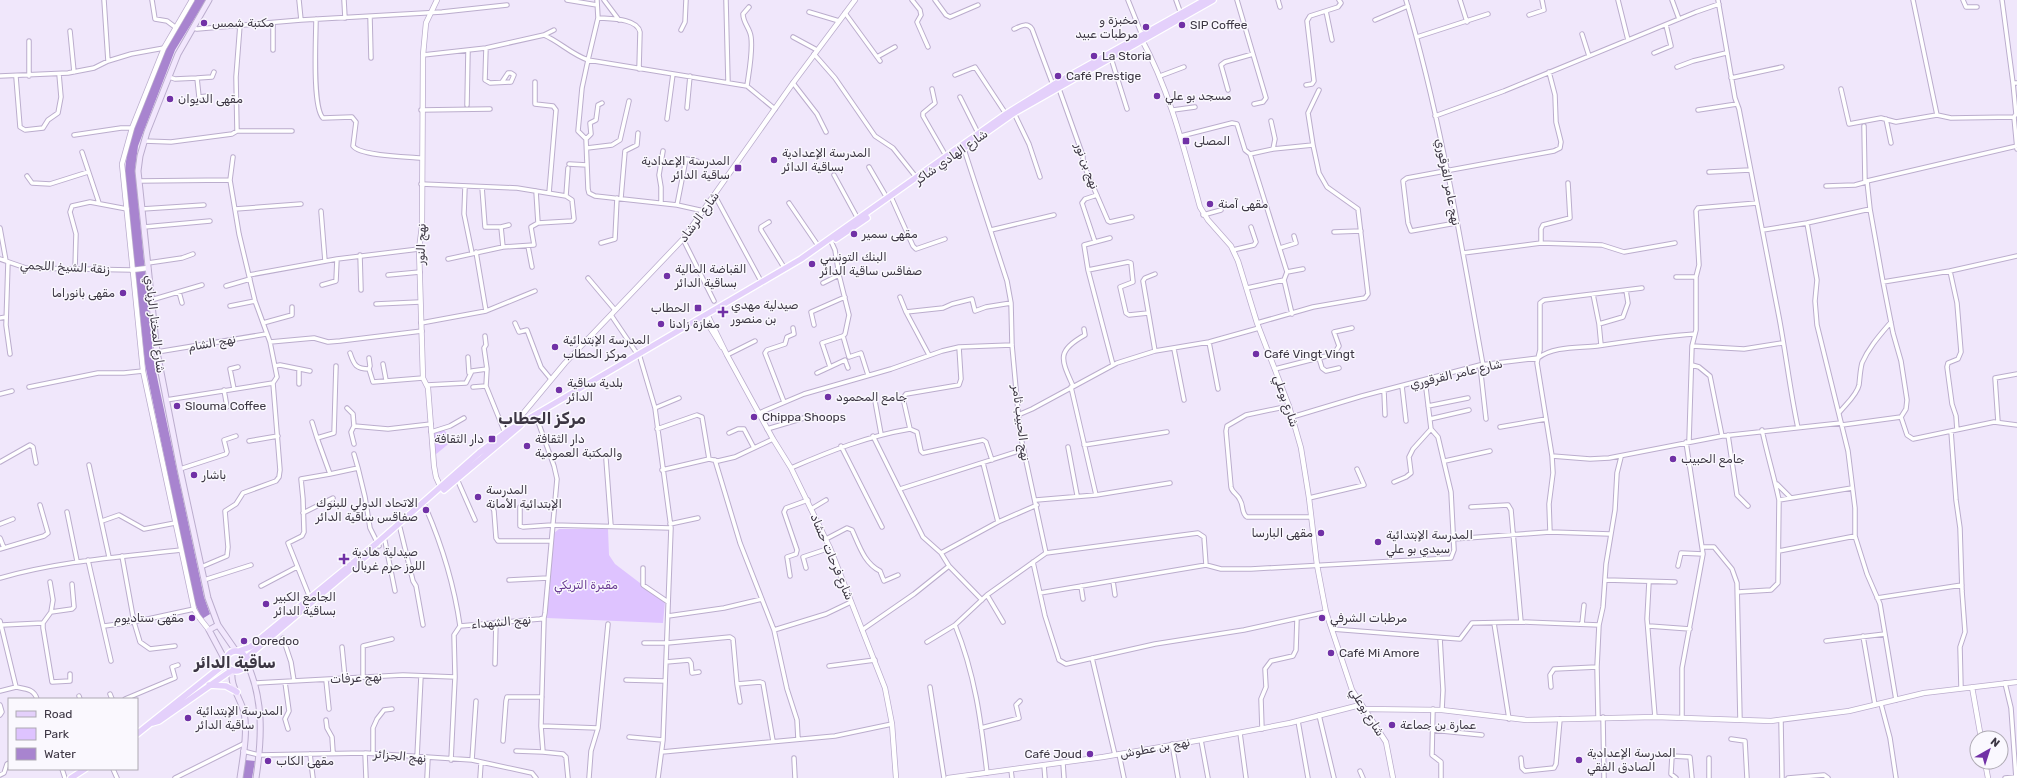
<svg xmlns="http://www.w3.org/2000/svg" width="2017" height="778" font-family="Rubik,'Noto Naskh Arabic',sans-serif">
<rect width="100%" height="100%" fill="#f0e7fb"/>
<!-- green -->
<path fill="#dec3ff" d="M444,430L452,441L435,455L433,433Z
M559,529H608L609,555L615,564L665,602L663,623L547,618L554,533Z"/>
<!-- water -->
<path fill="#a884cf" d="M195,0H206L175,50L138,146L135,169L154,363L204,597L210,614L202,619L194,601L145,364L125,171L127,153L131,137L164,53Z
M245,760L255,761L252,778H242Z"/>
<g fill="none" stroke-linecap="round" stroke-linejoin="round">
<defs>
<path id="minor" d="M104,0L108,61
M152,0L155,19L167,21L175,27
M299,0L301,20
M344,0L345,18
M567,0L597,5
M597,0L598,18C610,19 637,18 640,32L639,69
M604,0L619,20
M726,0L728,82
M912,0L920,10L921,15L917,22L928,47
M935,0L946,15L950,17L978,5
M1128,0L1142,35
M1176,0L1181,14
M1237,0L1266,98L1263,102L1254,104
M1278,0L1280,7
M1406,0C1441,119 1461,243 1483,365
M1460,0L1467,22
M1618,0L1628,40
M1672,0L1679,19
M1718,0L1735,98L1739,109C1752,178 1766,248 1779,317C1786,354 1790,391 1798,428
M1913,0L1937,115L1951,118L2014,117L2017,149
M1963,0L1966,7H1977
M2002,0L2013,83
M1326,11L1332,40
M809,12L839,21
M845,13L880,61
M1529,15L1544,10L1542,0
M370,17L371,58
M598,18L588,60L747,86L775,109
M316,19C316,38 312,107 323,118L352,117L356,122L353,146C360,156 408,157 421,158
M1375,20L1408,6
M193,28L197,29L301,20L442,12L507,5
M1014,29C1021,26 1027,22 1032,29L1053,85
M681,30L685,22L686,0
M70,31L74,72
M1582,34L1589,56
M544,35L554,30
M793,37L817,50
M1417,37L1488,14
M29,41V76
M486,48L485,80L490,83L511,82L514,75L511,73H508L502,82
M273,50V23
M1654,53L1671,46L1666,25
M814,54L835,78L875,136L893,148L916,177
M423,55L486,48L544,35C560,42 571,54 588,60L582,88L578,131L586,139
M877,57L895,47
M1111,58L1127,109
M1677,67L1693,61L1726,53
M955,75L975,67L1006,114
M0,76L68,73L94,68L108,61L131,54L164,48
M1160,76L1184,67
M16,77L20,127L25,130L43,128L48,120L58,113L61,97L59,74
M169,77L175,79L197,78L199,97L208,96
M197,78L212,77L214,72
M1731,78L1782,67
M535,82V104L553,106L556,110L549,193
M793,83L817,114L826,132
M1306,85L1312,84L1314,81L1307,21L1310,16L1338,7L1341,3L1339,0
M747,86C749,71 753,52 751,37C750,28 743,23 743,14L749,7
M1058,86L1083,156V163L1108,221L1110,222L1132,217
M932,89L935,103L923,113V116L946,156
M1841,89L1849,124L1881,118L1896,122L1937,115
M1228,90L1221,65L1225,62L1253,54
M960,97L978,133
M602,103L598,105L596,120L590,123L591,134L586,139L588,189L589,193L595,196L677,205L704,211
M467,105L468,51
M687,108L690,76
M421,110L490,109
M1173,110L1195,107
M1698,110L1737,104
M1014,113L1029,144L1040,177
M1435,116L1504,91L1696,12L1719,4
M2014,117L2016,114L2013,83H2017
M667,119L673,74
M1886,119L1891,143
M1271,121L1275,139L1273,149
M1864,126L1865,182
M237,131H292
M74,135L121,128H132
M1181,136L1232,123L1237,124L1245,150L1250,154L1273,149L1313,145L1319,173L1327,187L1358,209L1368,294L1365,298L1313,307L1257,323
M144,141L171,142L232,134L237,131L236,77L240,25
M1313,145L1308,113L1319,90
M587,148L612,145L620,140L629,101
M82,152L99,203
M1250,154L1287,272L1284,280
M569,164L587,165
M869,167L887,198
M1709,172L1750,170
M834,175L858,219
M27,176L32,183L50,184L88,172
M139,181L230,180
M421,184L517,188L566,196L572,200L574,219L572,221L538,223L536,191
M1826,186L1855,185L1866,182
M465,187L464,214L472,253
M482,187L485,227H501L503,247
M1097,195L1085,199L1082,203L1095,242L1110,238
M566,196L568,168
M715,196L762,283
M621,198L625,151L637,145L638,133
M892,199L913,246L916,249L945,239
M661,202V187L659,175L663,151
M789,203L819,247
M677,205L686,159L697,161
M142,209L204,205
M235,209L301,204
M321,211L325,261
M1203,215L1221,210
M769,222L761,227V230L785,269
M1456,223L1411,231L1408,223L1403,181L1407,178L1554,151L1560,148L1561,142L1556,122L1555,95L1549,72
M1807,223L1817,280L1815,301L1817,325L1848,451L1855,508V536L1867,574L1880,604L1896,700
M144,227L210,221
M501,227L509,225
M0,228L6,261
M991,230L1054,215
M1763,230L1807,223L1870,209
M1334,232L1361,231
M683,239L714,301
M830,239L835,250L839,275L849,315L845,334L843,336L849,357L861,353L868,375
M1095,242L1084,245L1088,270L1113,365
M601,243L615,239L617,198
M1541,243V229L1543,225L1570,218L1568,183
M528,246L532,267
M1280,248L1296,243L1294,236
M1233,250L1254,245L1256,242L1251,227
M476,252L486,311
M1463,253L1541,243L1602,245L1624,252L1675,243
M360,255L361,290
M0,259L26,268L132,270
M448,259L503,247L534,245L531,227L538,223
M8,262L6,325L10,354
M148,263L182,258L193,254
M75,270L76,234L70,212L72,206L90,202L127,209
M1088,270L1128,262L1131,263L1133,282L1120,287L1126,313L1129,315L1148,313
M1950,271L1883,282L1870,209L1867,181L2017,146
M1287,272L1303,269
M249,275L337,259L419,249
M388,275L420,272
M1676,277H1696
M588,278L615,310
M1883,282L1893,333L1901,361L1907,400L1906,409L1901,417
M823,283L839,275
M322,285L336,281L337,259
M226,286L250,279
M1247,288L1284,280L1292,314
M179,292L182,303
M1593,294L1599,324
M900,297L906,312L929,355
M151,300L202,285
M376,304L420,302
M230,306L255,301
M906,312L943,308L952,304L972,299L975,311L986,307L1011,303
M611,315L638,355
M0,318L6,317
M263,323L292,315V307
M421,323L486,311L535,291
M515,323L519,332L527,330L541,367L550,378
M814,325L811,312L845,297
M1695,334C1663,336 1630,341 1597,346C1579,348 1553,346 1538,358L1537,363L1552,456L1590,459L1609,458L1722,436L1841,423
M270,342L314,338L328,342L340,341L422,331
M1209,342L1218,389
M1601,345L1599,324L1623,317L1628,303L1626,290
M1692,346L1744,349L1782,343
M1174,349L1184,400
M1155,351L1143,281L1145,278L1155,274
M157,352L266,334
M350,353C354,365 356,369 369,369L373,382L423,378
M639,354L655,408L671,528L663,740L658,778
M727,355L755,341
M468,357L469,373
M1319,358L1322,368L1326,371L1339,368
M383,364L386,380
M1480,365L1486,419
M1692,365L1699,367L1710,376L1722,436
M275,366L280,365L310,371
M336,366L334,433L317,438L330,474L358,468L365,497L370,528L379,546
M830,367L845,360L848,368
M369,369L370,366L369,358
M487,369L486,386L505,433
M1275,369L1334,354L1339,346L1334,332L1352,328
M299,370V384
M817,373L830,367L822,343L843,336
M427,385L466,383L472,371L487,369L484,348L486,345L485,336
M1073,386C1061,359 1056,351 1085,335L1084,329
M1402,386L1406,421
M29,387L98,373H124L143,371
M473,387L486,386
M1071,387L1096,495
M234,389L230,369L238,367
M224,390L227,407
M1384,391L1385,415
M0,394L12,391
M166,400L273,383
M875,401L881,434
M784,402L765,353L767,350L785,344L787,337L794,334L793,328
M1289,406L1246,415L1227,426L1226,431L1231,487C1232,493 1238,494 1240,500C1244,506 1241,513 1247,517H1311
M1428,406L1468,398
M347,408L353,414L354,426L388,429L431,424
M655,408L679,398
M759,413L804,394L891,369L942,351L959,347L1012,345
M1839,413C1845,405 1857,395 1859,385C1860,377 1860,371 1862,363C1869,347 1880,335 1891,322
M1018,415L1032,409L1117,363L1155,351L1209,342L1259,328
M1292,417L1362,396L1480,365L1538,358L1540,350V303L1544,300L1642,288
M1430,419L1469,410
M312,422L317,438
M1998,422L1995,378L2017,374
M1842,425L1901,417L1907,435L1913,439L1994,422L2017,425
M1500,427L1546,419
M657,429L697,415L702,417L709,459
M767,429L814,415
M910,429L917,432L921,451L923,453L983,440L986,442L992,460
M1762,430C1767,454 1774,476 1779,500L1852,488
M1957,430L1956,416L1952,404L1947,367L1948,363L1958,359L1961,352L1957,303L1950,271L2017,256
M1951,431L1956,500L1960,528L1962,591L1965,632L1960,647L1961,688
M431,432L450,426L464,418
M729,433L738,429H744L754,448
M1728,435L1737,495L1748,506
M873,436L923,537L941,553L949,566L982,600
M249,441L278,436
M1689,441L1692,346L1696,330V277L1699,265L1696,211L1698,208L1757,203
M354,444L351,432L354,426
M1084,445L1167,432
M841,446L882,527
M1068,447L1077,495
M354,454L358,468
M606,459L611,526
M715,460L740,543L774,630L787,689L797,720L798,739
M1445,461L1490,451
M0,462L30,445L33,447L36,463
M983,463L998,522
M89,465L109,557
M791,468C830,451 868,436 910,429L903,398L906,394L959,385L961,379L959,347
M180,469L226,454L227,452L224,440L236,436
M662,470L709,459L718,461L735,457L773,439
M457,479L475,520
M1394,482L1406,477L1411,473L1409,457L1413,449L1431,429
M1777,484L1790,497
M900,489L1022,450
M1309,498L1364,485L1357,469
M1036,500L1096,495L1170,483
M491,503L494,511L496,538L498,541H551
M425,506C442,545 454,584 460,626
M520,507V526L523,527L552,525L671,528
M1471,507L1508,505L1511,510L1521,622L1599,625
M811,509L826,500
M67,512L77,561
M303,513L333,498
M102,521L119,515L144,529L175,523
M0,524L13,519
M670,524L698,518
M400,528L413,581L416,586L423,625
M1550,532L1549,504L1553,473L1552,456
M0,538L4,548
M826,539L847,528L852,530C859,545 864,563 880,571L884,581L898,575
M1453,539L1550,532L1610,534
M385,541L395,591
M1703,547H1714L1732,569L1737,583L1740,720
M0,549L44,536L48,533L40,505
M1779,551L1855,536
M941,553L998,522L1037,505
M1046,553L1198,533L1204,537L1206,565
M122,556L134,622L140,642L150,649L175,646
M88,560L111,661
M1033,562L1045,616L1059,660L1066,664L1155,644L1244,630L1326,612
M1678,566L1681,553L1703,554
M201,567L227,556L228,547L225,511L236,504L243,493L276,481L279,477L280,470L273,383L277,377L270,342L255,301L239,234L230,180L233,157
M643,568V585L668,602
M806,568L803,557L830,548
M790,576L787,557L796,554L797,550L784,512L786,508L808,500
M0,578C59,561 120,557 181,550
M204,580L251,565
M509,580L548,578
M1606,580L1675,582
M1113,581L1115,595
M50,582L53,600L51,612
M1649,582L1647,619L1655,717
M261,586L297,567
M1081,586L1083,599
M1738,592L1771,590L1778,583L1779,500
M1040,593L1206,565L1221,569H1251L1451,558L1454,550L1451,492L1438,437L1431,429L1425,380
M987,595L1003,622
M310,598L288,543L302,536L304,532L303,499L301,479L330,474
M1877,598L1962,585
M668,616L724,608L762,599
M544,618L541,726L598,728L608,624
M0,621L16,687C26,689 34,689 37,699
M43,623L51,612L72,609L74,607L72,584
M1494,623L1509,719
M1582,624L1584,605
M2,625L43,623V628L52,682L70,681V674
M955,625C975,674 981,721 987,773
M104,626L134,622L194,609
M1649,626L1690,629
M1332,629L1460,639L1472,623L1521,622
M774,630L826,614L851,602
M862,630L914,594L949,566
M1863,636L1875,705
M283,638L291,662L294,681
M1440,638L1443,690L1442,710
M1826,641L1885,634
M927,642L955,625L987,595L1046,553L1020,433L1012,345L1011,303L1007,281L963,146
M644,643H667L730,637L733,639L737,684L740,702
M342,647L345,678
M1092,658L1115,755
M666,662L689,660L691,663L692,673L699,672
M495,664L496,622
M829,666L875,660
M363,677V646L392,639
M326,680L329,709
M626,680L665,681
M285,682L289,711L285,719L288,729
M256,683L403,675L455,677
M2005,683L2011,708L2016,778
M737,684L760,682L763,683L773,741
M930,687L944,778
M1551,687L1550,675L1554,669L1597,667
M0,691L16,687
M110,694L112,699
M79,696L80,699
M125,699L175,678L172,667L178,665
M1881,704L1890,738L1896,778
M0,705L2,712L0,715
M1433,709L1432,755L1441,762V778
M1319,715L1334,778
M1598,717L1597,667L1599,625L1603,607L1606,564L1615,510L1617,473L1621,457
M1603,717L1604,778
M1682,718V668L1703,554L1686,442
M326,720L327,728L332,737L333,752
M1298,721L1308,778
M1781,721L1782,778
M541,726L543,752L563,754L566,757L568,778
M981,728L1019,718L1016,705L1020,701
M1262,729L1261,699L1266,687L1265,669L1271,661L1293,656L1296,650L1297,619
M1432,730L1482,735
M1240,733L1246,778
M629,737L663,740
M1731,739L1745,741L1747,778
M1201,740L1208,778
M503,741L506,701L507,697H542
M1172,744L1178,778
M243,751L259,755L365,753L472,760L532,773L536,778
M516,751L543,752
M662,752L835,736L892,724
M365,753L366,778
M373,753V728L377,719L384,710L392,709
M310,754L313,778
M1119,754L1124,778
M417,757L421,676
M794,758L795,778
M1521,758L1522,768L1525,771L1554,768L1556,764L1560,719
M1709,758V778
M451,760L455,677L454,635L460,626L540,619L544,618L545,613L557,479L554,466L536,416
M472,760L476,701
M1063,763L1064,778
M1044,765L1045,778
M62,769L65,778
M113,769L117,778
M1011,770L1012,778
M1360,771L1363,778
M0,775L4,773L7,764L9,763
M175,778L245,743
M427,778L428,758
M480,778L481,763
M589,778L591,751L598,728
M1676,778L1671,774L1672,756L1690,757L1692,778
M1788,778L1824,775L1828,778
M2005,778L2016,777"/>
<path id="tertiary" d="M192,0L164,48L132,128L122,164L143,371L194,609L198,616L209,630
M437,0L426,23L423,55L422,226L419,249L423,378L428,388L434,466L436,477L441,488
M1141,38C1170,91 1184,149 1200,207L1208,220L1231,246L1238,261L1257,323L1289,406L1301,448L1309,498L1317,565L1326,612L1352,690L1386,742L1393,778
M132,270L148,268
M707,314L727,355L773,439L791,468L830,548L885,688L892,724L896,778
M703,316L722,347
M511,428L565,363L683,239L793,83L855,0
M1972,687L1981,738
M1363,709L1442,710L1527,720L1655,717L1771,721L1849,711L1924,693L2017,682
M1985,762L1988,778
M948,778L1103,757L1201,740L1290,723L1360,705"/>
<path id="secondary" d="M209,0L178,54L147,132L140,156L138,171L157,352L180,469L208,598L218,625L236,651
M218,625L209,630L226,662
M246,661C264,698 262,738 256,778
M233,670C228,682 241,700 244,712C248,733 243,757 240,778"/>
<path id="primary" d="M940,165L1014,113L1213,0
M836,239L867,218
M444,490L521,425
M226 661a10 10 0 1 1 20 0a10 10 0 1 1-20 0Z
M239,651L250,647L377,543L479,453L509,430L801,259L1006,114L1053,85L1205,0
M246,658L369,554
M209,685L226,686L237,692
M152,723L159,721L232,670
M137,734L226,663
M71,778L85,769"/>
</defs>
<!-- minor casing -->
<use href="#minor" stroke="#bbadcd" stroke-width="5.5"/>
<!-- tertiary casing -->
<use href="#tertiary" stroke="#bbadcd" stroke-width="6"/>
<!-- secondary casing -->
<use href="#secondary" stroke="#bbadcd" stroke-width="7"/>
<!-- primary casing -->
<use href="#primary" stroke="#fff" stroke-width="8"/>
<!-- minor -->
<use href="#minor" stroke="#fff" stroke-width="3.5"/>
<!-- tertiary -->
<use href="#tertiary" stroke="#fff" stroke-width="4.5"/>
<!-- secondary -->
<use href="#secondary" stroke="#f2e7fd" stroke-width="5"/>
<!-- primary -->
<use href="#primary" stroke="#e4d0fb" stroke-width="5.5"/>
</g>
<!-- markers -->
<g fill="#7131a6" stroke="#faf8fe" stroke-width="1.5">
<circle cx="204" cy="23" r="4"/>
<circle cx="1182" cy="25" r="4"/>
<circle cx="1146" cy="27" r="4"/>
<circle cx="1094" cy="56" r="4"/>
<circle cx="1058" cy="76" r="4"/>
<circle cx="1157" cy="96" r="4"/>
<circle cx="170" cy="99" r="4"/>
<rect x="1182" y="137" width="8" height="8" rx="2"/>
<circle cx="774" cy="160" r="4"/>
<rect x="734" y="164" width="8" height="8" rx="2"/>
<circle cx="1210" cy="204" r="4"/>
<circle cx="854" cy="234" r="4"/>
<circle cx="812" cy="264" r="4"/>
<circle cx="667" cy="276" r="4"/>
<circle cx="123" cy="293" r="4"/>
<rect x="694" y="304" width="8" height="8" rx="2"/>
<path d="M721 306h4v4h4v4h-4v4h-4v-4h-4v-4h4z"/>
<circle cx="661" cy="324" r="4"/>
<circle cx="555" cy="347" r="4"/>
<circle cx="1256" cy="354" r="4"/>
<circle cx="559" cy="390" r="4"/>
<circle cx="828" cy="397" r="4"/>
<circle cx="177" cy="406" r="4"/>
<circle cx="754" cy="417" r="4"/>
<rect x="488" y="435" width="8" height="8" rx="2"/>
<circle cx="527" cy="446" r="4"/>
<circle cx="1673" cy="459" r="4"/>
<circle cx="194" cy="475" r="4"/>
<circle cx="478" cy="497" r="4"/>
<circle cx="426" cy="510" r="4"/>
<circle cx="1321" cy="533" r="4"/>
<circle cx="1378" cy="542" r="4"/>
<path d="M342 553h4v4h4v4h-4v4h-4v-4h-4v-4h4z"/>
<circle cx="266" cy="604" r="4"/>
<circle cx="192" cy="618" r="4"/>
<circle cx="1322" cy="618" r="4"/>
<circle cx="244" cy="641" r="4"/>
<circle cx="1331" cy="653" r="4"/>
<circle cx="188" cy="718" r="4"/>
<circle cx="1392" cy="725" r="4"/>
<circle cx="1090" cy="754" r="4"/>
<circle cx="1579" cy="760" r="4"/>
<circle cx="268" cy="761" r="4"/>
</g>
<g text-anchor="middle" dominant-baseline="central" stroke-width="3" stroke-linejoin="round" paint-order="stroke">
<!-- poi labels -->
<g font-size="12" fill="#3c3643" stroke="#faf8fe" text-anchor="start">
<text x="1138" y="20" text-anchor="end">مخبزة و<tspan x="1138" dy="14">مرطبات عبيد</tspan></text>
<text x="212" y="23">مكتبة شمس</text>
<text x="1190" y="25">SIP Coffee</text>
<text x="1102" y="56">La Storia</text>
<text x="1066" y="76">Café Prestige</text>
<text x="1165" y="96">مسجد بو علي</text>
<text x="178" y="99">مقهى الديوان</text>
<text x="1194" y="141">المصلى</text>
<text x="782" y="153">المدرسة الإعدادية<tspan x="782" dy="14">بساقية الدائر</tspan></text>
<text x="730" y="161" text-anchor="end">المدرسة الإعدادية<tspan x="730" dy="14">ساقية الدائر</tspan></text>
<text x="1218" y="204">مقهى آمنة</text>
<text x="862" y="234">مقهى سمير</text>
<text x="820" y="257">البنك التونسي<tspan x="820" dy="14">صفاقس ساقية الدائر</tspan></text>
<text x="675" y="269">القباضة المالية<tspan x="675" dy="14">بساقية الدائر</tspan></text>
<text x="115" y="293" text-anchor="end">مقهى بانوراما</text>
<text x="731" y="305">صيدلية مهدي<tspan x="731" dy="14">بن منصور</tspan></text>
<text x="690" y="308" text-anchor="end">الحطاب</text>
<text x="669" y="324">مغازة زادنا</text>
<text x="563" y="340">المدرسة الإبتدائية<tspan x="563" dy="14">مركز الحطاب</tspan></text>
<text x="1264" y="354">Café Vingt Vingt</text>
<text x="567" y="383">بلدية ساقية<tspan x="567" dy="14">الدائر</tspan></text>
<text x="836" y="397">جامع المحمود</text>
<text x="185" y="406">Slouma Coffee</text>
<text x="762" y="417">Chippa Shoops</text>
<text x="484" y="439" text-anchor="end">دار الثقافة</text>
<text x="535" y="439">دار الثقافة<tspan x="535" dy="14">والمكتبة العمومية</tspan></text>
<text x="1681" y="459">جامع الحبيب</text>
<text x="202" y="475">باشار</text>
<text x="486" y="490">المدرسة<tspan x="486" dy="14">الإبتدائية الأمانة</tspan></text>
<text x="418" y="503" text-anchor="end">الاتحاد الدولي للبنوك<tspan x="418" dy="14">صفاقس ساقية الدائر</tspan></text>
<text x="1313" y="533" text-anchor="end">مقهى البارسا</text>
<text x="1386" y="535">المدرسة الإبتدائية<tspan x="1386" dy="14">سيدي بو علي</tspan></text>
<text x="352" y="552">صيدلية هادية<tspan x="352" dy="14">اللوز حرم غربال</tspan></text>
<text x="274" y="597">الجامع الكبير<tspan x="274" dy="14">بساقية الدائر</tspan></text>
<text x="184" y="618" text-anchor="end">مقهى ستاديوم</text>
<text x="1330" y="618">مرطبات الشرفي</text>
<text x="252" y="641">Ooredoo</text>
<text x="1339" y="653">Café Mi Amore</text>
<text x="196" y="711">المدرسة الإبتدائية<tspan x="196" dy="14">ساقية الدائر</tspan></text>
<text x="1400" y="725">عمارة بن جماعة</text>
<text x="1587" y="753">المدرسة الإعدادية<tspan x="1587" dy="14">الصادق الفقي</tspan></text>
<text x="1082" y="754" text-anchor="end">Café Joud</text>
<text x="276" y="761">مقهى الكاب</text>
</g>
<!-- street labels -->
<g font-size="12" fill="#3c3643" stroke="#faf8fe">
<text transform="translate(951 157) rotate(-35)">شارع الهادي شاكر</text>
<text transform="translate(1087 166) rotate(70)">نهج بن نور</text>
<text transform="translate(1448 182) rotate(79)">نهج عامر القرقوري</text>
<text transform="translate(699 217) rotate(-54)">شارع الرشاد</text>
<text transform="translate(421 244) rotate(-88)">نهج النور</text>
<text transform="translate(65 267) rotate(3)">زنقة الشيخ اللجمي</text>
<text transform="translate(155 324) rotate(83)">شارع المختار الزيادي</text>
<text transform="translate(212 343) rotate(-10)">نهج الشام</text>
<text transform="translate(1456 374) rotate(-13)">شارع عامر القرقوري</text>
<text transform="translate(1286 401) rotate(71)">شارع بوعلي</text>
<text transform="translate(1021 423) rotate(83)">نهج الحبيب ثامر</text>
<text transform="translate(832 557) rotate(67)">شارع فرحات حشاد</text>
<text transform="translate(501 622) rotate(-5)">نهج الشهداء</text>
<text transform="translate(356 678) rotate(-3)">نهج عرفات</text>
<text transform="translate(1367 712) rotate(58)">شارع بوعلي</text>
<text transform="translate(1155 748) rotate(-10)">نهج بن عطوش</text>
<text transform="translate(400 756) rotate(5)">نهج الجزائر</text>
</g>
<!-- park labels -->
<g font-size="12" fill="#683992" stroke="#faf8fe">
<text x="586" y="585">مقبرة التريكي</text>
</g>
<!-- district labels -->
<g font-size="16" font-weight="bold" fill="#3c3643" stroke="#faf8fe">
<text x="542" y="418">مركز الحطاب</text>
<text x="235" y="662">ساقية الدائر</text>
</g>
</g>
<!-- legend -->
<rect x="8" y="698" width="130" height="72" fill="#faf8fe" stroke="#aeaab3"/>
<rect x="16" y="711" width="20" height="6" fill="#e4d0fb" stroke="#aeaab3"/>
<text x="44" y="718" font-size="12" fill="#3c3643">Road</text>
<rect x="16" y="728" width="20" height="12" fill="#dec3ff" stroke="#aeaab3"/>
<text x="44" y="738" font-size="12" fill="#3c3643">Park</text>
<rect x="16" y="748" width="20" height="12" fill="#a884cf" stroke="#aeaab3"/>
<text x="44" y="758" font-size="12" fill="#3c3643">Water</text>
<!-- north arrow -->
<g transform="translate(1989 750) rotate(39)"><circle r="19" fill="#faf8fe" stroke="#aeaab3"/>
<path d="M0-3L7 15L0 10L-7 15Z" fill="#7131a6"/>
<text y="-6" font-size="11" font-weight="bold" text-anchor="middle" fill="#3c3643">N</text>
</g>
</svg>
